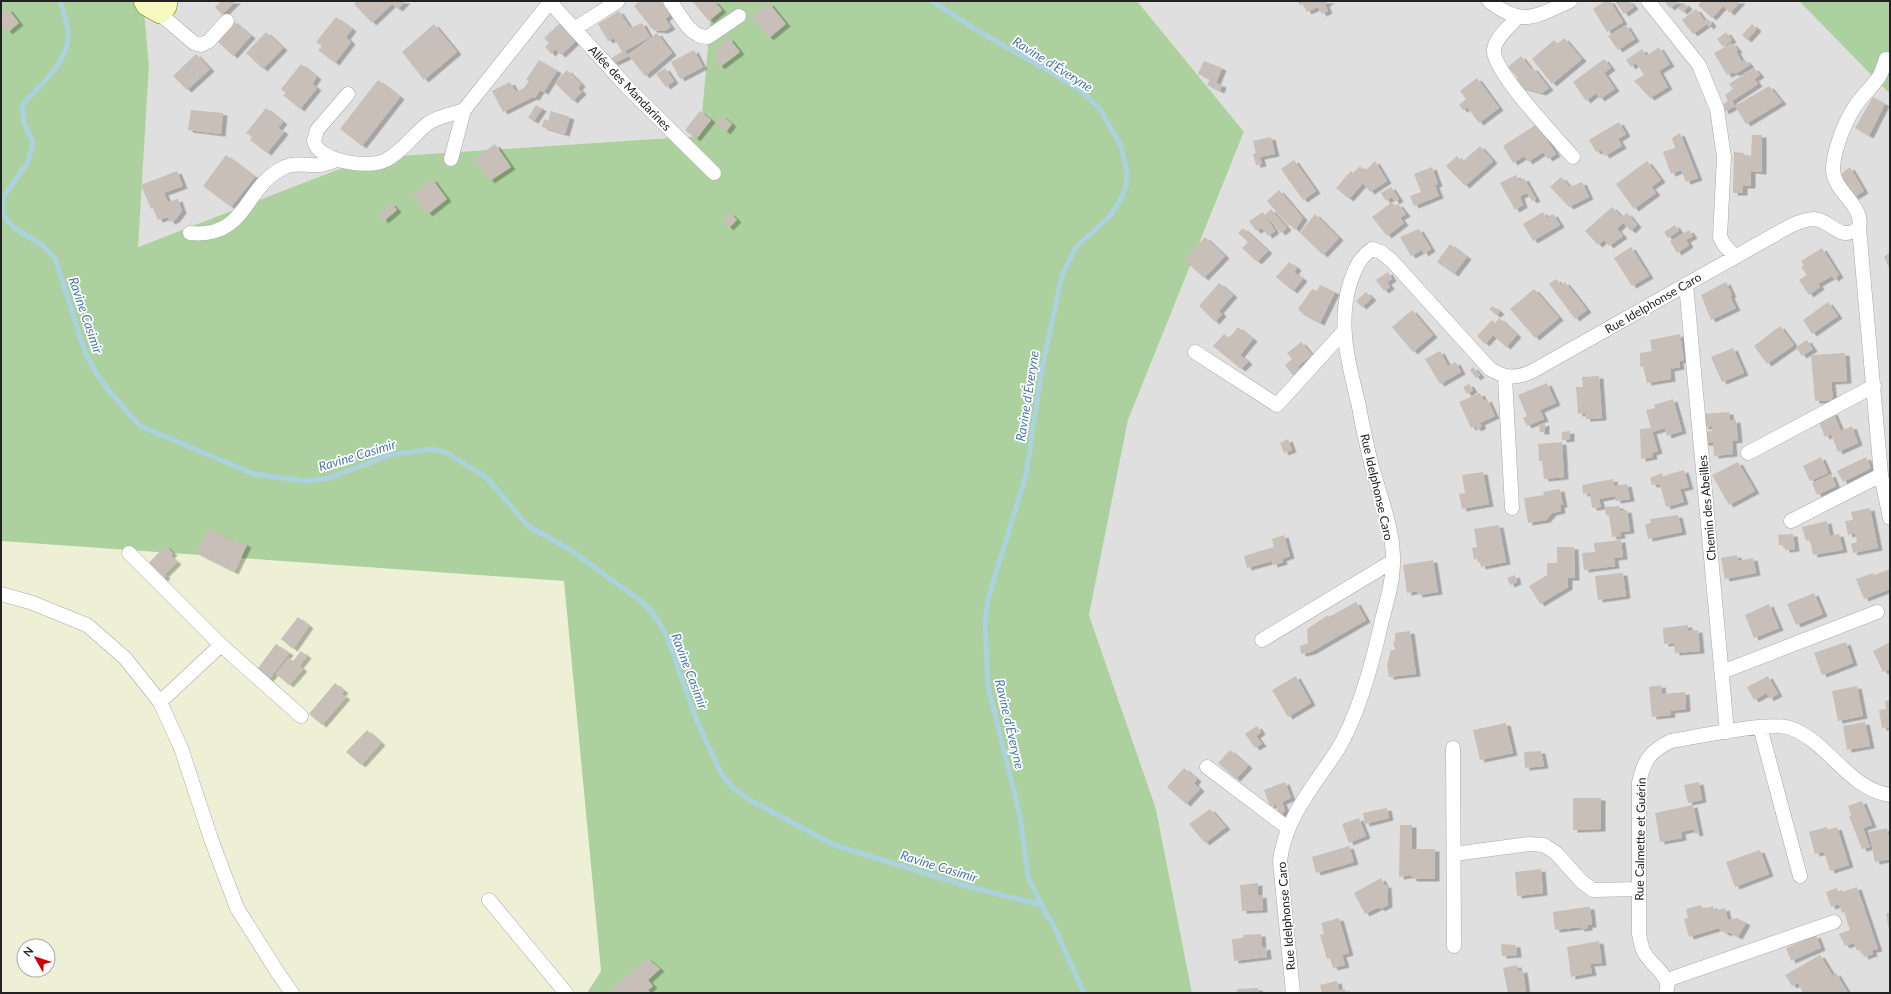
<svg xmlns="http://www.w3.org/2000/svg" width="1891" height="994" font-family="Lato,sans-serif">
<defs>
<filter id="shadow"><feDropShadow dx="4.5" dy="2.5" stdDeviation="0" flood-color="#0004"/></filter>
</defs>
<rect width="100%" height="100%" fill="#f2efe9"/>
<!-- residential -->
<path fill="#e0dfdf" d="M143,1H712L700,136L368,158L137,247L149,65Z
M1137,1H1799L1890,94V993H1192L1156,809L1089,615L1128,420L1244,133Z"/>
<!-- farmland -->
<path fill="#eef0d5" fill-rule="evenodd" d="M1,541L564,581L601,971L587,993H1ZM24,946H48V970H24Z"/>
<!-- forest -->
<path fill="#add19e" d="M1,1H143L149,65L138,247L368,158L700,136L712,1H1137L1244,132L1128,420L1089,615L1156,809L1192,993H587L601,971L564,581L1,541Z
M1799,1H1890V94Z"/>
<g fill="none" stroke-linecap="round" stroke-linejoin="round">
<!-- stream -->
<path stroke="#aad3df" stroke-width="5" d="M60,1C63,10 67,21 68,31C71,61 40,85 22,105L24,122L33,143L28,162L2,199L3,215L14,228L42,245L55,258L85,352L95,371L109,391L140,426L254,474L305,481L329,478L390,455L432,449L447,453L487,478L528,526L572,551L645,604L657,619L667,636L696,719L722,775L733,788L750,800L834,845L970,887L1041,905
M932,1L978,31L1044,68L1080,90L1100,109L1121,146L1127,173L1126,186L1121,199L1109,217L1076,247L1062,275L1042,368L1026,475L988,599L985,622L988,686L1020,816L1028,877L1046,914L1052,922L1084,993"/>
</g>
<!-- building -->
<path fill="#c7bfb8" filter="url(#shadow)" d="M222,1H236L222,15L215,7Z
M357,1H406L398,9L392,4L372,23L354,4Z
M640,1H665L673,12L665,19L671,27L664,31L653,30L634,6Z
M692,1H714L722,10L709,21Z
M1298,1H1330L1325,4L1328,11L1322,14L1318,7L1307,12L1303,4L1300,5Z
M1605,1H1610L1623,22L1607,32L1593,9Z
M1615,1H1629L1634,7L1624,14Z
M1664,1H1680L1670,8Z
M1702,1H1741L1730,13L1723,6L1712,18L1698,5Z
M769,3L786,24L769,38L751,17Z
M1684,3L1688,7L1683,12L1678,8Z
M8,9L19,23L8,32L1,23V14Z
M1696,9L1705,21L1708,19L1712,24L1709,27L1707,24L1693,34L1682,20Z
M619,11L630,28L642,23L650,37L625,51L628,55L657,33L672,53L645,76L629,56L614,63L610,59L622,52L614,38L608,41L598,24Z
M336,17L352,29L346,37L351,42L335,63L318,50L322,46L316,42Z
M233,21L251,36L233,56L216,40Z
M560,23L576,41L561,55L555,49L551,54L545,47L549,43L544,38Z
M434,24L457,52L424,80L402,52Z
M1752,24L1757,29L1747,40L1742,35Z
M1626,25L1635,39L1618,50L1608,36Z
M266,32L283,48L263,69L246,53Z
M1726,32L1732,40L1723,47L1717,39Z
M729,38L740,52L720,67L714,59L719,55L715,49Z
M1564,38L1582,59L1552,84L1532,59L1554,40L1558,44Z
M1732,43L1738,50L1736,51L1742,62L1745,60L1750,65L1735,74L1734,72L1727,75L1714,53Z
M1659,47L1670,64L1659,71L1668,87L1650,98L1634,81L1644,75L1636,63L1631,67L1626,60L1642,49L1646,56Z
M694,50L703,67L680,79L671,62Z
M196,54L210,69L187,90L173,76Z
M1521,56L1531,69L1533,68L1549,88L1542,93L1520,87L1516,80L1518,78L1508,67Z
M1604,59L1611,68L1604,73L1615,89L1600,99L1596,93L1586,101L1573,82Z
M539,60L557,71L544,92L540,90L535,98L533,97L503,112L492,91L510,82L516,92L524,88L529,81L526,80Z
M1204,61L1222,68L1216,83L1222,85L1220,91L1207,85L1210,79L1198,74Z
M301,64L317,77L312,84L317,88L300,109L283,95L286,93L281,89Z
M665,68L674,81L666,87L656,74Z
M1754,68L1760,75L1754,79L1758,84L1732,101L1735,106L1724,112L1722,105L1728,101L1725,95L1733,89L1729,84Z
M567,70L581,84L578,88L582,92L573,101L555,83Z
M1477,78L1499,108L1479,123L1467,107L1463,110L1459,105L1466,99L1460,91Z
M378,80L400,97L362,146L340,129Z
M1769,86L1782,102L1746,124L1735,106Z
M1873,97L1885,104L1869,136L1855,128Z
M536,105L542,109L534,121L528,118Z
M266,108L283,122L278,128L284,132L267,153L250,140L252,137L246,133Z
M191,110L223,113L221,134L188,130Z
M551,111L570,117L565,134L542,127L544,119L548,121Z
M700,111L711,120L696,139L685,130Z
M722,116L732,124L726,132L716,124Z
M1619,122L1626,134L1618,139L1622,146L1605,156L1601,150L1596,152L1589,140Z
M1537,124L1556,154L1548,159L1543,152L1528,162L1524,156L1513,163L1503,146Z
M1680,133L1698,178L1686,182L1681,170L1671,174L1663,152L1675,148L1672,138Z
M1752,135H1762V172L1751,171V186H1743V193H1733L1734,152L1744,153V155L1751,156Z
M1271,137L1275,154L1260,157L1262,164L1256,165L1253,154L1256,153L1253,141Z
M495,144L511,167L490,181L474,159Z
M1480,146L1493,161L1465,186L1446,166L1457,156L1462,162Z
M226,155L255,177L231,207L203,186Z
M1294,160L1316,191L1303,200L1281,169Z
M1375,161L1387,181L1370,192L1363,183L1349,199L1336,188L1351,171L1353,173L1360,166L1365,171Z
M1647,161L1661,180L1651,187L1656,193L1634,209L1616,184Z
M1432,167L1438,184L1435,185L1439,196L1414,206L1410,196L1421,192L1414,174Z
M1850,167L1864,191L1854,197L1840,175Z
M177,171L183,186L164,193L168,202L178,199L182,211L175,220L170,222L168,217L158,220L153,208L151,209L141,185Z
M1516,175L1519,181L1524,178L1536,199L1532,201L1527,193L1520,196L1523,205L1515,210L1500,183Z
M1561,177L1570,187L1582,182L1589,197L1569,207L1550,187Z
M432,179L447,199L428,214L412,195Z
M1391,187L1399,199L1395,202L1392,197L1386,201L1381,193Z
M1279,190L1303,218L1295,230L1290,224L1289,226L1267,201Z
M1392,202L1395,206L1398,204L1406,214L1400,218L1404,223L1387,236L1372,217Z
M391,203L397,210L384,221L378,214Z
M1612,207L1622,217L1627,213L1637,225L1631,231L1623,223L1617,229L1623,236L1609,246L1604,240L1598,245L1585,231Z
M1271,209L1287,228L1281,233L1265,215Z
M1263,212L1275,231L1268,236L1262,228L1256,231L1249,221Z
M1543,212L1546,218L1553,214L1560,225L1533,241L1523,224Z
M730,213L737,220L729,228L722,221Z
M1315,214L1339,238L1323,255L1300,233Z
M1675,225L1679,231L1668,238L1664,232Z
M1243,228L1268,251L1257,262L1242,248L1248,242L1238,233Z
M1419,229L1431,249L1424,254L1422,250L1411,256L1400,237Z
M1689,230L1693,236L1686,240L1689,245L1677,253L1670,241Z
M1205,237L1225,256L1204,278L1184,260Z
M1450,244L1467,257L1454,274L1437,262Z
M1631,247L1649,276L1632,286L1614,258Z
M1822,248L1839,275L1834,279L1832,276L1818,284L1820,287L1809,295L1799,280L1807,275L1801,267L1804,266L1801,261Z
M1890,252V270L1884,257Z
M1289,262L1297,268L1294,272L1303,279L1293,291L1276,277Z
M1388,272L1392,279L1387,282L1390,287L1384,291L1376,280Z
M1556,279L1561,285L1565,282L1587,310L1575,319L1549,284Z
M1726,282L1732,295L1730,296L1736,308L1711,320L1701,295Z
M1219,283L1233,295L1219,311L1222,314L1215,322L1199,306Z
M1320,285L1335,292L1320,323L1304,315L1298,309L1312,289L1317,291Z
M1534,289L1559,318L1535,338L1510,309Z
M1366,292L1372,298L1362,307L1356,301Z
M1828,302L1838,316L1812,334L1803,320Z
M1493,306L1500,312L1496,315L1489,309Z
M1412,310L1433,335L1413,352L1392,327Z
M1499,318L1517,335L1506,347L1493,335L1485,344L1477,336L1492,320L1495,323Z
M1780,326L1794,345L1767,364L1754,346Z
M1238,327L1253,339L1240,355L1248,362L1241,369L1213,346L1224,334L1229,338Z
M1680,334L1684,360L1679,361L1680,367L1670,369L1671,379L1647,383L1643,366L1640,367V353L1652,351L1650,340Z
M1807,340L1813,349L1802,356L1796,347Z
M1301,342L1312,355L1298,366L1301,371L1294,377L1285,365L1292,359L1287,353Z
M1733,348L1744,373L1722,382L1711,357Z
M1440,351L1448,366L1456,362L1461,372L1440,384L1425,359Z
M1845,353L1847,381L1831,382L1833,400L1815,401L1811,355Z
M1473,367L1480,375L1476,378L1470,370Z
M1599,376L1602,418L1586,419L1585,413L1578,414L1576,387H1583L1582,377Z
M1547,383L1556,403L1540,410L1544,419L1527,426L1523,418L1527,416L1518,395Z
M1469,384L1473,390L1467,394L1463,387Z
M1480,393L1484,401L1487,399L1495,416L1480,423L1482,426L1477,429L1475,426L1471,428L1459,402Z
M1673,399L1682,431L1667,436L1665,428L1652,432L1646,410L1655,408L1654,405Z
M1729,412L1730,421L1736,420L1738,440L1732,441L1733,454L1714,456L1713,443H1704L1703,432L1712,431V426L1704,427L1703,414Z
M1833,412L1841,431L1852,426L1858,443L1838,452L1831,434L1825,437L1818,420Z
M1545,423V432H1540L1539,425Z
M1651,428L1658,451L1652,453L1653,457L1641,459L1640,429Z
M1570,431V439L1562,440V432Z
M1288,439L1292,450L1284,453L1280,443Z
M1562,442L1564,477L1544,479L1542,461H1539L1538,444Z
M1821,457L1828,473L1810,481L1803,466Z
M1866,457L1871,468L1843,482L1837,471Z
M1738,462L1755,491L1729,505L1712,475Z
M1684,470L1689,487L1680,489L1684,502L1666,507L1660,484L1652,485L1650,478L1662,473L1663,477L1667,476L1666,475Z
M1483,472L1489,504L1462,509L1459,494L1465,493L1462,475Z
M1831,474L1836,486L1817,495L1812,483Z
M1613,479L1614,486L1627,484L1630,499L1616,501L1615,496L1599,499L1601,507L1592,508L1590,493L1583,494L1582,485Z
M1560,489L1563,505H1560L1561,511L1552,513L1546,520L1528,523L1524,498L1544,495L1543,492Z
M1619,506L1620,511L1627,510L1630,531L1620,532L1621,536L1612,537L1609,515H1606L1605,507Z
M1870,508L1878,548L1853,553L1851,544L1857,542L1855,533L1848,535L1845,521L1853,520L1851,512Z
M1678,515L1682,532L1648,539L1645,524L1651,523L1650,519Z
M1827,521L1830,536L1839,534L1843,550L1813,555L1810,540L1806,541L1802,527Z
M1499,525L1506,562L1481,567L1479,558L1474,560L1472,548L1477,547L1474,529Z
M209,529L234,542L235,539L247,545L234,572L196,553Z
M1793,534L1795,549L1785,550L1784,545H1779L1778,535Z
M1284,535L1290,556L1282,559L1283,562L1273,565L1272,561L1247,568L1244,556L1274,547L1272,539Z
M1621,540L1623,557L1614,558L1615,566L1584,570L1582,553L1595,552L1594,543Z
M165,546L173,553L170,556L177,562L164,575L166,576L161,582L145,567Z
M1557,547H1574L1575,578H1568V587L1540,604L1529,586L1547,575V563H1557Z
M1737,555L1738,561L1753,558L1756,573L1725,579L1721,558Z
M1433,560L1438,592L1418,595L1417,591L1407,593L1403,565Z
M1890,569V589L1864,599L1856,579L1873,573L1874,575Z
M1620,573H1623L1626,596L1598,600L1595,576Z
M1515,575L1517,582L1510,585L1507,578Z
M1814,593L1823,614L1796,625L1787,604Z
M1356,602L1366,620L1311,652L1301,654L1300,646L1308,643L1307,629L1328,615L1329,617Z
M1769,604L1779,628L1754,638L1745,615Z
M298,617L309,626L293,649L281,639Z
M1688,625V631L1698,630L1700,651L1675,653L1674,643L1664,644L1663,628Z
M1410,631L1416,674L1389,677L1387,665L1391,650H1395L1393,642H1395V633Z
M1846,642L1853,663L1822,675L1814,653Z
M1890,642V669L1883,672L1873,651Z
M276,644L289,653L267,682L255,672Z
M301,651L307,656L299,666L303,669L289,685L276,674L289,658L293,661Z
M1296,676L1311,703L1288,717L1272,690Z
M1768,676L1778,694L1769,699L1767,693L1754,700L1747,687Z
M335,683L344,691L341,694L346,697L322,725L309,714Z
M1661,685L1662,694L1685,692L1686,709L1670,711L1671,715L1652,717L1649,687Z
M1857,686L1863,716L1838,721L1832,691Z
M1890,700V730H1889V727L1882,728L1879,710L1886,709L1885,701Z
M1865,722L1870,746L1847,750L1843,726Z
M1506,723L1513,753L1480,760L1473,730Z
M1257,726L1261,732L1256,736L1262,744L1255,748L1245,734Z
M367,730L381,743L361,765L346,752Z
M1230,750L1248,766L1236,779L1218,763Z
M1541,751L1544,766L1525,768L1524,752Z
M1184,768L1197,779L1194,783L1200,789L1186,804L1167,787Z
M1285,782L1291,798L1282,802L1285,810L1277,819L1273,816L1278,810L1276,804L1270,806L1264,790Z
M1699,782L1702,800L1688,803L1684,785Z
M1573,798H1601V829L1573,830Z
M1862,801L1872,825L1863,828L1870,847L1862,849L1849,816L1851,815L1848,806Z
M1693,805L1699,833L1695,834L1694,829L1681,832L1682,838L1660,842L1655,813Z
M1387,808L1389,818L1365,824L1363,813Z
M1210,809L1226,827L1205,843L1189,824Z
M1359,818L1366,836L1349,843L1342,824Z
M1400,825H1412V849H1435V879H1412V875L1399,877Z
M1827,827L1828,830L1837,827L1849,865L1830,871L1824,852L1815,854L1809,832Z
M1887,828L1890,846V859L1875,862L1869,832Z
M1349,846L1354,862L1316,873L1312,857Z
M1760,850L1769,874L1735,887L1726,862Z
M1541,869L1543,893L1517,896L1515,872Z
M1381,878L1385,886L1387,885L1388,905L1380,909L1379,907L1365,914L1354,893Z
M1258,883V896L1262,895L1263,910L1242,911L1240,885Z
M1857,887L1878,949L1872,950L1873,954L1864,957L1861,949L1857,951L1854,943L1845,946L1839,934L1850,930L1844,912L1842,913L1839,904L1831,907L1826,892L1837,888L1838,893Z
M1701,905L1703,909L1713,906L1714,911L1725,908L1728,920L1737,918L1746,923L1738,937L1728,932L1727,934L1720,930L1719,928L1689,937L1684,919L1688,918L1686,909Z
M1586,907H1590L1592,925H1588V928L1580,929V927L1555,930L1553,912Z
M1886,913H1890V930H1889Z
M1339,918L1349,953L1342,955L1345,965L1333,968L1330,958L1327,959L1320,935L1324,934L1321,923Z
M1261,934L1262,948L1266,947L1267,957L1234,961L1232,939L1243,938V935Z
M1816,935L1821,948L1791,961L1786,948Z
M1599,941L1602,963L1590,964L1592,973L1571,977L1567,947Z
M1501,944L1516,945L1517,955L1502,956Z
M1820,955L1833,976L1836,973L1848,993H1808L1807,991L1803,993L1798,983L1792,986L1785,975Z
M647,958L660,969L648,980L653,986L648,990L651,993H606L642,964L641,963Z
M1517,965L1518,971L1523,970L1526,992L1508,993L1503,968Z
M1337,981L1339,990L1345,989L1346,993H1322L1320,985Z
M1258,988L1259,993H1237V989Z"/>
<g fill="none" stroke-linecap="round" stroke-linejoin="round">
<defs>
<path id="street" d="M549,1L629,89L714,173
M670,1C680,14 690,38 708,37L739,16
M1489,1C1522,27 1535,17 1570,1
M1648,1L1699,65L1717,109L1724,157L1720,237L1725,246L1735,256
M160,14L194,43L201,45L209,41L227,21
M1517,18C1510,26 1495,38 1494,50C1492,71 1557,138 1573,157
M574,29L618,1
M348,94L317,130L314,141C318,162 370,169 386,160C404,151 414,133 430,122C440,116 453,114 464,110
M451,159L464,110L550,2
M1859,228L1881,475L1890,518
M190,233C248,239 243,186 285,167C295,162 307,166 318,165C324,165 331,162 336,160
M1686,284L1727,732
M1195,352L1277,405L1344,331
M1505,377L1512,508
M1748,453L1874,386
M1791,521L1881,475
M129,553L221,645L301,716
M1,594L30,602L87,625L125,658L160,702L181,748L211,839L237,908L278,973L292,993
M1262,640L1393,561
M1722,672L1877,612
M160,702L221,645
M1760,727L1800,876
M1453,748L1454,946
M1207,767L1288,828
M1454,854L1529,844L1544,845L1556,853L1582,882L1593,890L1639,889
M489,900L566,993
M1667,980L1834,922
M1293,993L1280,861C1285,817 1315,785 1338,749C1360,712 1373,661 1382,620C1387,601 1393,581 1393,562C1394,530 1379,494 1371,463C1366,443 1362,423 1358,402C1348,362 1337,321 1351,280C1356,267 1360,257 1372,249L1381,252L1392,261L1490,369C1506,378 1513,379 1531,372L1790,226C1797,223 1805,219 1814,219C1832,220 1839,243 1859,228C1865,205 1832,191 1833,168C1834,149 1845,121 1856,105C1863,95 1872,87 1879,77C1882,72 1884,65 1886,59L1890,60
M1666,993C1673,975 1649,965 1643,950C1641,945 1640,939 1639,934V783C1644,760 1650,751 1671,741C1696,737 1769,721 1790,728C1828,741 1848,789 1890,795"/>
<path id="secondary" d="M143,1L146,6L160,14L167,7L168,1"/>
</defs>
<!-- street casing -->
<use href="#street" stroke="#a9a9a9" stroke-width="15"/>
<!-- secondary casing -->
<use href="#secondary" stroke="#707d05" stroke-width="20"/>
<!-- street -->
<use href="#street" stroke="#fff" stroke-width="14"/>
<!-- secondary -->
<use href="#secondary" stroke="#f7fabf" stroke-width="19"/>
</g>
<g text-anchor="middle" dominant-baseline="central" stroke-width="3.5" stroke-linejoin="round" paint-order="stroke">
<!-- street labels -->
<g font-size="12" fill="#222" stroke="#fff">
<text transform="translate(630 88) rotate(46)">Allée des Mandarines</text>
<text transform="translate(1653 303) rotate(-30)">Rue Idelphonse Caro</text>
<text transform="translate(1377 487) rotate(77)">Rue Idelphonse Caro</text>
<text transform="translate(1707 508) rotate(-95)">Chemin des Abeilles</text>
<text transform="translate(1640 839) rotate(-89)">Rue Calmette et Guérin</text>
<text transform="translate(1286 916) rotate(-95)">Rue Idelphonse Caro</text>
</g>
<!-- water labels -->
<g font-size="13" font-style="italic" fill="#4a7aab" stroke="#fff">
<text transform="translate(1053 64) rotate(32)">Ravine d'Éveryne</text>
<text transform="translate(86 315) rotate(71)">Ravine Casimir</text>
<text transform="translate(1027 396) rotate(-81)">Ravine d'Éveryne</text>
<text transform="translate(357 455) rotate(-17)">Ravine Casimir</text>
<text transform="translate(690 671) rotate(69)">Ravine Casimir</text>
<text transform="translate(1010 724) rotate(77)">Ravine d'Éveryne</text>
<text transform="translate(939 866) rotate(17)">Ravine Casimir</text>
</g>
</g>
<!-- border -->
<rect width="1891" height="994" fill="none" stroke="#222222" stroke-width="4"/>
<!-- north arrow -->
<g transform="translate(36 958) rotate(309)"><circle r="19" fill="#ffffff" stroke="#a7a7a7"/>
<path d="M0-3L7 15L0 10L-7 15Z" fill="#d40000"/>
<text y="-6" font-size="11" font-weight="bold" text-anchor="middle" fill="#222222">N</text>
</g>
</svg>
